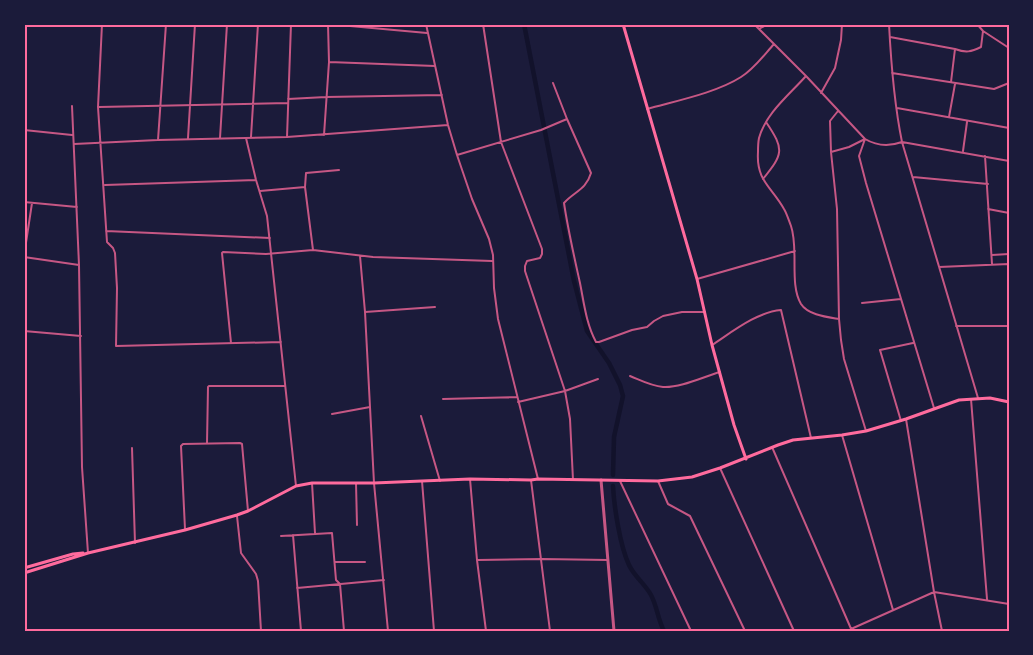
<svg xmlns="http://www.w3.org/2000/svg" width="1033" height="655" font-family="Ubuntu,sans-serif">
<rect width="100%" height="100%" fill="#1b1b3a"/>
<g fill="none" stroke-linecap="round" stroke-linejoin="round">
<!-- canal -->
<path stroke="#12122b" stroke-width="4.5" d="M524,24L574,281L587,331L609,363L620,385L623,396L614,437L613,475
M613,486C614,506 620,546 629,565C634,576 645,584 651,595C657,606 658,620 664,631"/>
<!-- minor -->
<path stroke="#c65784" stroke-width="2" d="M102,24L98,107L107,242L113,248L115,253L117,288L116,346L281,342
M328,24L427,33
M426,24L448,125L457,155L472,199L489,239L493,255L494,288L498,319L538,479
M483,24L501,142L542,249V254L540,258L527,261L525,266V271L565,391L570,419L573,480
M754,24L806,76L865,139C877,146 888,147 902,142L1009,161
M889,24C891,63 894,103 902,142L978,398
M977,24L983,31L1009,48
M759,29L768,24
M890,37L955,49C966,53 971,52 981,47L983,31
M329,62L435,66
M892,73L994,89L1009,83
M806,76C789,95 766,113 759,138C758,143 758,148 758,152C756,181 772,187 784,209C787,214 789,221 791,226C799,249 789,284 801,304C808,315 827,317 839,319
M951,82L955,49
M553,83L567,119L591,173C586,190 575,191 564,203C568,230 574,256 580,283C584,303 586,323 596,342H599L632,330L647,327L654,321L663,316L682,312H705
M821,93L835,68L841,40L842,24
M288,99L326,97L442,95
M72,106L79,265L82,467L88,553
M99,107L288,103
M897,108L1009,128
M647,109C675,101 716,93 741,77C754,69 764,55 774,44
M838,111L830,121L831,152L837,209L839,319L841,340L844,359L866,431
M949,117L955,84
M24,130L72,135
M324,135L329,62L328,24
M251,137L258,24
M287,137L291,24
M188,138L195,24
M220,138L227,24
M246,138L256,180L267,216L296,486
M865,139L859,156L866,183L934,408
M158,140L166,24
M74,144L158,140L287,137L448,125
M963,151L967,122
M831,152L849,147L865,139
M457,155L541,130L567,119
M985,156L992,264
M913,177L988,184
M763,179C783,154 785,150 766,122
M105,185L256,180
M260,191L305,187
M24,202L77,207
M988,209L1009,213
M106,231L270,238
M313,250L305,187L306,173L339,170
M992,255L1009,254
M24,256L32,203
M360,256L365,312L374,483L388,631
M24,257L79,265
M939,267L1009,264V308
M697,279L795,251
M862,303L901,299
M365,312L435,307
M956,326H1009
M24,331L81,336
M231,343L222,253L223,252L266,254L313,250L373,257L492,261
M712,345C732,332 757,312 781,310L811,438
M630,376C640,380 651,386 663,387C680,388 703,377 720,372
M443,399L517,397
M971,399L987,599
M518,402L565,391L598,379
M332,414L370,407
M421,416L440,481
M906,419L934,592L942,631
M901,421L880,350L913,343
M842,435L893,610
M207,443L208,387L209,386H285
M772,447L852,631
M132,448L135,543
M720,468L794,631
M470,479L477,560L486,631
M531,480L550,631
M422,481L434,631
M620,481L691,631
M658,481L668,504L690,516L745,631
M312,483L315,533
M356,483L357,525
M237,516L241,553L256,574L258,581L261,631
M185,529L181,446L183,444L240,443L242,444L248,511
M293,535L301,631
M281,536L332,533L336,580L340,584L344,631
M478,560L542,559L608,560
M335,562H365
M297,588L384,580
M851,629L934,592L1009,604"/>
<!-- tertiary -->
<path stroke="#c65784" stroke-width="3" d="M601,480L614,631"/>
<!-- secondary -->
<path stroke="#ff6b9d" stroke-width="3" d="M623,24L697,279L712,345L734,425L746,459
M24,568L73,554L83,553
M24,573L88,553L185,530L237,515L248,511L296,486L312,483H374L470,479L531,480L538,479L658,481L692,477L720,468L778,445L793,440L842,435L866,431L906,419L959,400L990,398L1009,402"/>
</g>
<!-- border -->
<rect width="1033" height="655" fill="none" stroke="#1b1b3a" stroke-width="51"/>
<rect x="26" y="26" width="982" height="604" fill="none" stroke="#ff6b9d" stroke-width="2"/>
</svg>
